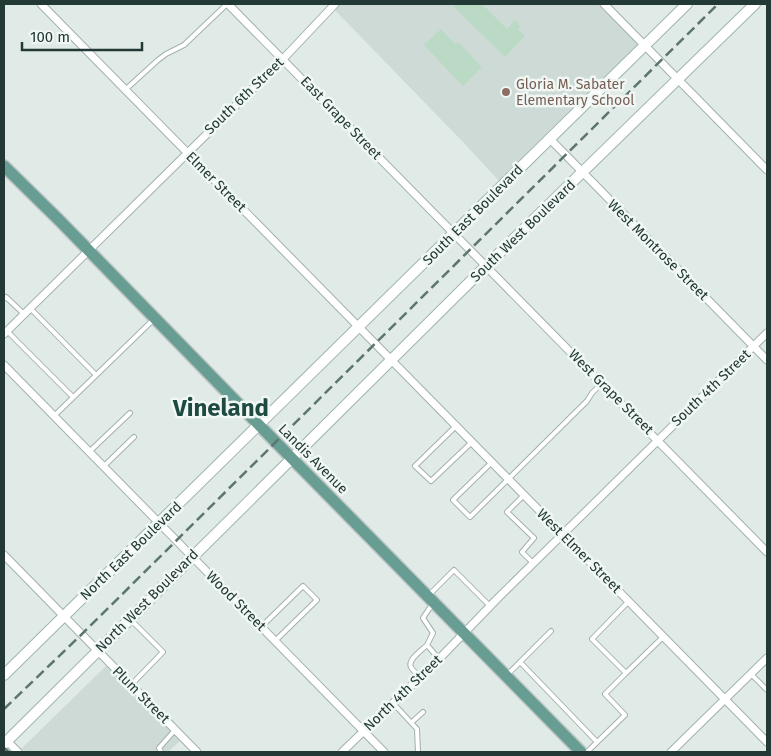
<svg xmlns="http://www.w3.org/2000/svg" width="771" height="756" font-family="'Fira Sans',sans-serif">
<rect width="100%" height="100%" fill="#e0eae6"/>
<!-- built -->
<path fill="#cedad5" d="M329,4H604L645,45L503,185L462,141Z
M109,663L183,738L168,752H18Z"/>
<!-- green -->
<path fill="#badac5" d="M456,4H482L507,29L515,20L520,26L518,29L525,36L505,57L453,6Z
M441,29L455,44L458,42L482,67L463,86L424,45Z"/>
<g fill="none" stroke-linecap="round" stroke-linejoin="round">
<defs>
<path id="service" d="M125,90L158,60L166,54L184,45L227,4
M4,299L6,297L24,314
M30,308L96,375
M7,331L73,397
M54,416L153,320
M456,426L415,466L431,481L472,442
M89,452L130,413
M491,463L453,500L470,517L587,401L592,393L602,383
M103,467L134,437
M524,495L507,512L534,538L522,552L533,563
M429,595L454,570L490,606
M130,619L163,652L131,685
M261,627L303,586L317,600L275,641
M427,645L433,633L423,618L433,603
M520,662L597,742
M626,673L663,637
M751,674L767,690
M507,675L551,631
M420,677C417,674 413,671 411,667C407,660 422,650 427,645L439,659
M393,703L417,729L418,752
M412,722L423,712
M161,752L159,748L175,730
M587,752L625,715L605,694L626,673L592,639L628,602"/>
<path id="minor" d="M41,4L767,742
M228,4L767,552
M604,4L767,170
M550,139L767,360
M4,334L283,59L335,4
M4,365L384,752
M4,555L197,752
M7,741L18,752
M342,752L439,659L497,599L767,333
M671,752L767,658"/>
<path id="secondary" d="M4,675L687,4
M4,744L486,266L755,4"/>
<path id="primary" d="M4,166L60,221L259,425L581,752"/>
</defs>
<!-- service casing -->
<use href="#service" stroke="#a3b1ad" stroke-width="6"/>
<!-- minor casing -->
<use href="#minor" stroke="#a3b1ad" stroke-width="9"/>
<!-- secondary casing -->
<use href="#secondary" stroke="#a0b5af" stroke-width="12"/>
<!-- primary casing -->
<use href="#primary" stroke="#bdc4c2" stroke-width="14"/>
<!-- service -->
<use href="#service" stroke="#fff" stroke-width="4"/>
<!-- minor -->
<use href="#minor" stroke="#fff" stroke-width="7"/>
<!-- secondary -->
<use href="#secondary" stroke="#fff" stroke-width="10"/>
<!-- primary -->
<use href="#primary" stroke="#679d93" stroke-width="11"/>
<!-- rail -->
<path stroke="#5c7570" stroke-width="2.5" stroke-dasharray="10 5" stroke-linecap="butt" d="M4,709L81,635L718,4
M4,748L9,752"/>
</g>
<!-- markers -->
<circle fill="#8d6e63" stroke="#f0f7f4" stroke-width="2" cx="506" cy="92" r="5"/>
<g text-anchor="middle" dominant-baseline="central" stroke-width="5" stroke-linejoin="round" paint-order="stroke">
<!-- education labels -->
<g font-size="14" fill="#785e54" stroke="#f0f7f4" text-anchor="start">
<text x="516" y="84">Gloria M. Sabater<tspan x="516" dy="16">Elementary School</tspan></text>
</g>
<!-- street labels -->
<g font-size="14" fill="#223935" stroke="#f0f7f4">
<text transform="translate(244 96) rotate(-44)">South 6th Street</text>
<text transform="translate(341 118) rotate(46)">East Grape Street</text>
<text transform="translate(216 182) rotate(45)">Elmer Street</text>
<text transform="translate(473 215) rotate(-45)">South East Boulevard</text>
<text transform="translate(523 231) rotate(-44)">South West Boulevard</text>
<text transform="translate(658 250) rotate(45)">West Montrose Street</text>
<text transform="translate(711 388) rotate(-44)">South 4th Street</text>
<text transform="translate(611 392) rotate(45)">West Grape Street</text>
<text transform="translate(313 459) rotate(45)">Landis Avenue</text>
<text transform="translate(131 551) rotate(-44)">North East Boulevard</text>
<text transform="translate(579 551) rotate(45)">West Elmer Street</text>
<text transform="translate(147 601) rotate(-45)">North West Boulevard</text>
<text transform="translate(236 601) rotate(45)">Wood Street</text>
<text transform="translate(403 693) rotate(-44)">North 4th Street</text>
<text transform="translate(141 695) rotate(45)">Plum Street</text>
</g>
<!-- town labels -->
<g font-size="24" font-weight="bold" fill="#1f4a42" stroke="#f0f7f4">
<text x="221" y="408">Vineland</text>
</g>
</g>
<!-- border -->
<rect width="771" height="756" fill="none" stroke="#223935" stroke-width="10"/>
<!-- scale -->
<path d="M22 42v8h120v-8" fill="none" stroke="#223935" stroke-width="2.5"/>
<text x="30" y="42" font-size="15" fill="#223935" stroke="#f0f7f4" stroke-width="4" paint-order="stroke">100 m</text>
</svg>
